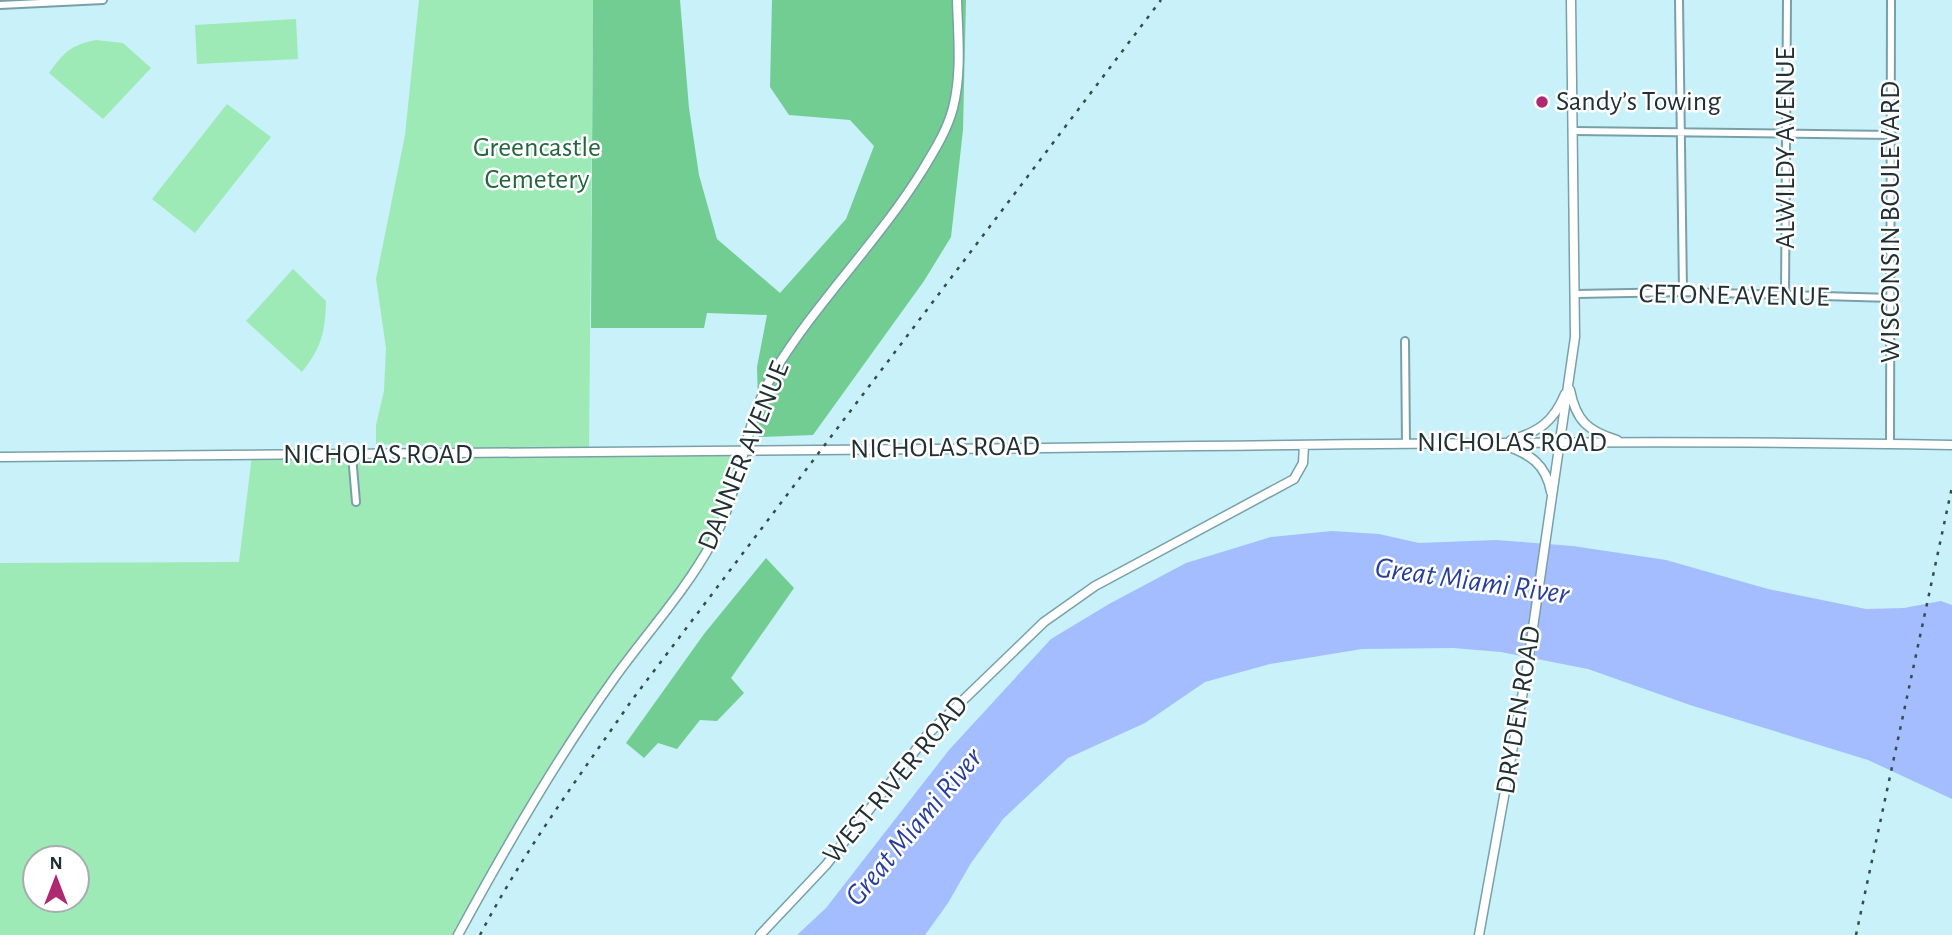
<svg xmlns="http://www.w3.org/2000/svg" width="1952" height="935" font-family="'Alegreya Sans',sans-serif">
<rect width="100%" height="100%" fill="#c8f1f9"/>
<!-- green -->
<path fill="#9deab6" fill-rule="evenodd" d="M419,0H593L589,453L743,452L716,537L583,724L458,935H0V563L239,562L252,455L479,454V448L376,444V425L384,391L386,348L376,279L405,135ZM35,858H77V900H35Z
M296,19L298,59L197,64L195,25Z
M96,40L123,43L151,68L103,119L49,73C64,52 71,45 96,40Z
M227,104L271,137L195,233L152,199Z
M293,269L326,301C325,332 322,347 302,372L246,321Z"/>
<!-- forest -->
<path fill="#72cd92" d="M593,0H680L689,108L699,175L717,239L780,293L846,219L874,146L850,120L789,115L770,87L772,0H966L963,130L951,237L924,281L813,435L759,437L757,367L767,315L707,313L704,328H591Z
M766,558L794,588L731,678L744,693L717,721L700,720L677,749L658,743L644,758L626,743L704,634Z"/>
<!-- water -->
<path fill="#a3bdfe" d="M1332,531L1379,534L1419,543L1496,540L1573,546L1666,560L1768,589L1866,609L1904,608L1941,601L1952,605V799L1868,760L1690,705L1588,669L1501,652L1453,648L1362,649L1270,664L1205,682L1145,723L1068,758L1003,819L971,863L948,903L925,935H797L826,908L949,750L1051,639L1109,604L1186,563L1271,537Z"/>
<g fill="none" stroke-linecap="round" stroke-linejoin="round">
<defs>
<path id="street" d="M1679,0L1683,292
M0,5L103,0
M1574,131L1892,135
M1576,294L1683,292L1892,298
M1785,296L1787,0
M1405,341L1406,444
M1890,444L1891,0
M352,455L356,502"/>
<path id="secondary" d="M1570,390C1576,421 1588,431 1617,440
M1511,440C1539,432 1554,421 1565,394
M1504,445C1530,454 1546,464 1551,492
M0,457C399,457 798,451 1197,446C1448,443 1700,440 1952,445
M458,935C505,848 555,761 613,680C645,635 684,593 711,544C742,491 742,426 774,372C817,301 878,242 922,171C934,151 947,131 953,108C962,73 958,35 957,0
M760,935L826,865L929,733L1044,622L1095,586L1294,479L1303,463L1304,445
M1479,935L1527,669L1575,337L1571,0"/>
</defs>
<!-- street casing -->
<use href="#street" stroke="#79a0a8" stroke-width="10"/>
<!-- secondary casing -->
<use href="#secondary" stroke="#79a0a8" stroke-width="11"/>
<!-- street -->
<use href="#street" stroke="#fff" stroke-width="6"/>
<!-- secondary -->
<use href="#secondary" stroke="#fff" stroke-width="8"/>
<!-- rail -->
<path stroke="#374b4e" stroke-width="2.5" stroke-dasharray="3.5 7" stroke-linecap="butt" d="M480,935C523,852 579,777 632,700L1161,0
M1856,935L1952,487"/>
</g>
<!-- markers -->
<circle fill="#af2970" stroke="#fff" stroke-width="2.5" cx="1542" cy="102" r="7"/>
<g text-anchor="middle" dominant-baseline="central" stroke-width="5" stroke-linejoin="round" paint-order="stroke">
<!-- poi labels -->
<g font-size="28" fill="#203033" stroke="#fff" text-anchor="start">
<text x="1556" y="102">Sandy’s Towing</text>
</g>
<!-- park labels -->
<g font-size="28" fill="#24653f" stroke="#fff">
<text x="537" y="148">Greencastle<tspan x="537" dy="32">Cemetery</tspan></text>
</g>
<!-- street labels -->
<g font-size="28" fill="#203033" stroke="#fff">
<text transform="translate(1786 148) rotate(-90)">ALWILDY AVENUE</text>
<text transform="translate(1891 222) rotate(-90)">WISCONSIN BOULEVARD</text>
<text transform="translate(1734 296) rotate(1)">CETONE AVENUE</text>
<text x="1512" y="443">NICHOLAS ROAD</text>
<text transform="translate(945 448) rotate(-1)">NICHOLAS ROAD</text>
<text x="378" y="455">NICHOLAS ROAD</text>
<text transform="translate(744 456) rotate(-68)">DANNER AVENUE</text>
<text transform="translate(1519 710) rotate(-81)">DRYDEN ROAD</text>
<text transform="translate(896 780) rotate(-50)">WEST RIVER ROAD</text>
</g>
<!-- water labels -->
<g font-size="30" font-style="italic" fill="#273e9a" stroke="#fff">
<text transform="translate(1472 581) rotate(8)">Great Miami River</text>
<text transform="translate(914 827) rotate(-50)">Great Miami River</text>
</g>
</g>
<!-- north arrow -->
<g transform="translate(56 879)"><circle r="33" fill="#ffffff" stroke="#a6acad" stroke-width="2"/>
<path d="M0-5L12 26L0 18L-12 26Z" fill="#af2970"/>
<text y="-10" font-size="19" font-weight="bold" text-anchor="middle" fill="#203033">N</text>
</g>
</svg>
